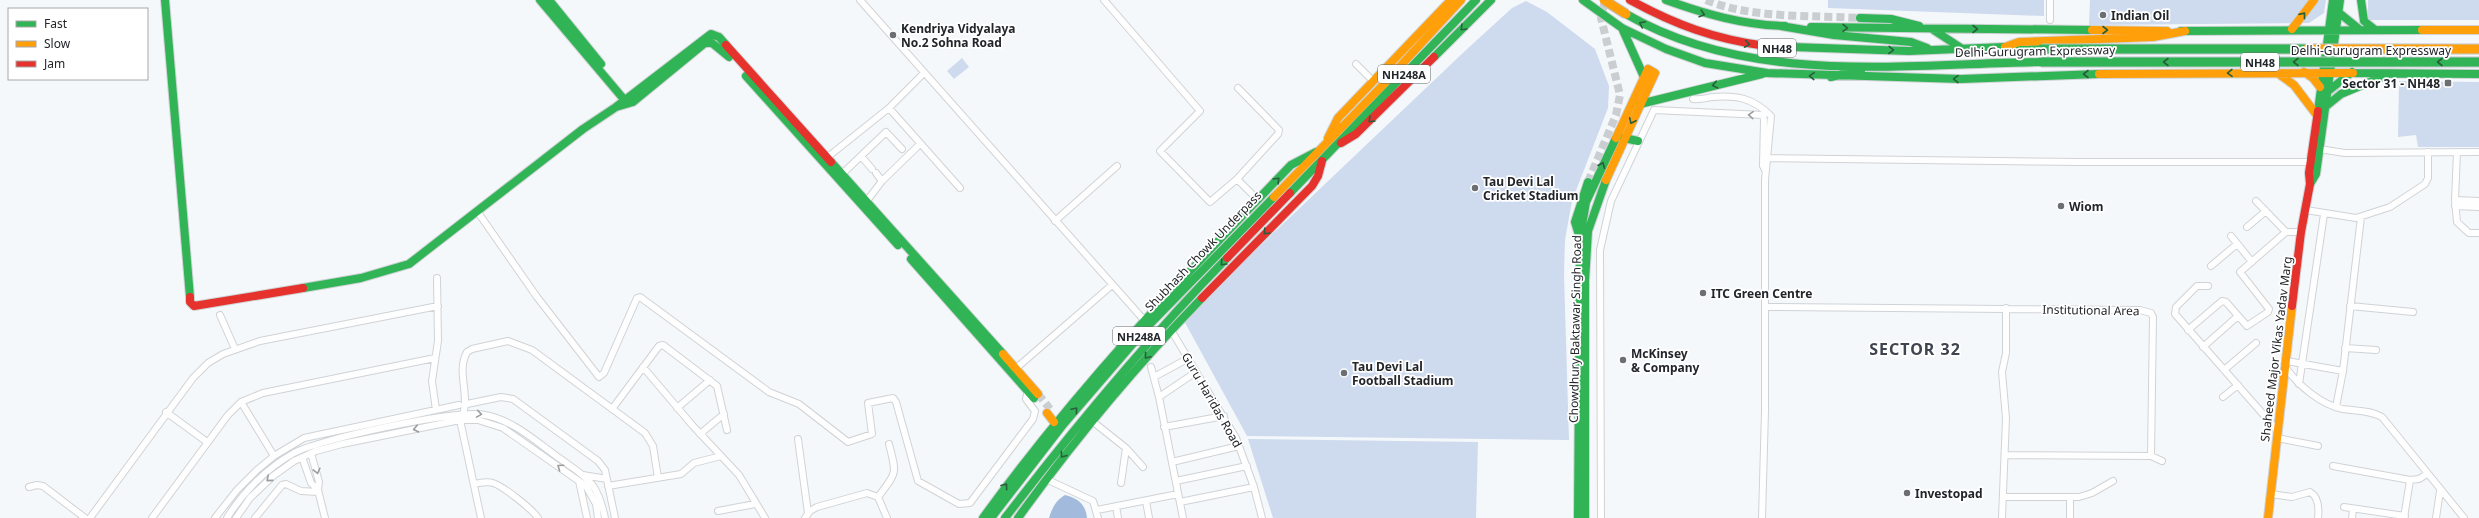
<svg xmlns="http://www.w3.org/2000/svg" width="2479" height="518" font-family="'Noto Sans',sans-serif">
<rect width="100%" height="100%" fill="#f5f8fb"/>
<!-- green -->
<path fill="#cedbee" d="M1828,0H2044V16L1828,8Z
M2090,0H2326L2324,13L2309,23L2089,25Z
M2368,0H2479V20H2368Z
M1526,1L1547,12L1595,49L1609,86L1608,108L1572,201L1565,240L1564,275L1569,440L1247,436L1183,319L1466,50L1512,8Z
M962,58L969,67L954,79L947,71Z
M2399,81L2479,82V147H2418L2416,135L2398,137Z
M1248,439L1478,442L1476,518H1273Z"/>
<!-- water -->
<path fill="#a2badc" d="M1065,495C1078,498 1086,505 1087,518H1049C1052,508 1056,500 1065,495Z"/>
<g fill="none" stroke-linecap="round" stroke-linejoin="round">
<!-- secondary-tunnel -->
<path stroke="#cbced1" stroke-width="8" stroke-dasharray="8 4" stroke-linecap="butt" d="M1706,0C1753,19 1810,15 1860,18
M1588,182L1616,115L1620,95L1601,18L1605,0
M1038,394L1050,409"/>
<defs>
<path id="street" d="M860,0L1144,320
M1104,0L1200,111L1160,151L1210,202L1237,179L1278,134L1279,130L1238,88
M2050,0V20
M1356,64L1374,82
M1693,99C1700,100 1706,98 1712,97C1737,95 1753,98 1771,116L1765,180V411L1762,518
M889,108L960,188
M2319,149L2345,153L2479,152
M2457,152L2455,200L2457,222L2469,233H2479
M861,156L872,169
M1763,158L2081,162H2310
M824,160L889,108L924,73
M876,173L882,181
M840,176L886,132L902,149
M1237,179L1258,200
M2455,200L2479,201
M2256,201L2286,232H2301
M866,202L882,181L920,144
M2455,206L2479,207
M2306,210L2356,218L2390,207L2425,184L2428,178V152
M477,211L537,297L599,377L604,373L637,298L640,297L769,392L799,404L848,442L872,434L868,403L893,398L896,402L918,481L959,504L970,503L1033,419L1035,411L1026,399L1028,391
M1055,221L1117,166
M2247,227L2266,211
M2231,236L2252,262
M2211,266L2237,244
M2208,286H2197L2176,307L2175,314L2277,430
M2350,306L2413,312
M1765,307L2140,310L2151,313L2153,317L2151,456L2005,455
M220,315L235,349
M1171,330L1236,438L1254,487L1262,518
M2188,330L2222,301L2226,302L2247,326L2268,312L2269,309L2240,272L2286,232
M2203,347L2238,316
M2345,348L2376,350
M2287,361L2343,371
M643,367L693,426L739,475L765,518
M1151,367L1159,397L1183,518
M2286,368C2298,385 2321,405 2343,409C2356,411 2370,410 2382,417L2464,518
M2224,370L2256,343
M1013,371L1112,285
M1154,377L1189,358
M2299,384L2324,214
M1159,397L1196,372
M2223,397L2238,385
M241,402L274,456
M467,404L501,397L513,399L598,461L605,470L615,518
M2336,407L2343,371L2361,217
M677,408L710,380
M612,409L659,346L663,345L717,386L727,430
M436,410L432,381L438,341L437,278
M166,412L207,442
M463,414C470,394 456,372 467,352L472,349L508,341L532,350L645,433L653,446L658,478
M460,420L481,518
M1092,421L1126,448L1143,467
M1164,427L1224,416
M700,434L724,414
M2277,438L2318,446
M798,439L808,513
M311,453L319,482L318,490L325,518
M2151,456L2162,461
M302,457L311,483L318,490
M1172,462L1239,446
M2333,466L2410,480L2419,479L2427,474
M583,475L607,479
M1046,479L1093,501L1098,518
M579,481L587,518
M1176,481L1247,466
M1121,483L1126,448
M474,484C480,483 487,481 493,483C503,486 532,509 538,518
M608,486L681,474L694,463L721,456
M29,487L37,485L43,486L85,518
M2271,494L2292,497L2310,492C2319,497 2319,509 2318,518
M878,497C897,472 897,475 889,444
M2003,497H2079L2092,493L2113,481
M1146,501L1149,518
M1180,502L1254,487
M1116,506L1118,518
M2344,507L2405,516
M1097,510L1178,494
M718,511L755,504
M90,518L193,378L208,363L223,354L260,341L438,306
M152,518L228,415L241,402L263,393L435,358
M215,518L237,490L257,470L274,456L304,438L459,405
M227,518C243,492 267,468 294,453C319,439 458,409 485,415C512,420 533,439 555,455C585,477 597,479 605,518
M236,518L250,498L273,476L294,461L316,451L342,444L460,420H478L503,428L586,486L596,504L598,518
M255,518L282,485L286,484L301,491L318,492
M805,518L810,511L817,507L867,493L878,497L887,518
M1601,518L1600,250L1611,201L1654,110L1763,115L1764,120L1763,166L1765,170
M2002,518L2006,418L2002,372L2006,353V308
M2070,518V497
M2352,518L2353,509
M2404,518L2410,480
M2436,518L2440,491"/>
<path id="fast" d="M165,0L190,297
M540,0L627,103
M549,0L601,64
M1583,0L1622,28L1666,49L1705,63L1767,73L1961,79L2099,74
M1666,0C1705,14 1743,25 1785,26
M2361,0L2364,21L2374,29
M2338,12L2359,29
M1626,14C1750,86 1904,64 2041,62
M1860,18L1891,19L1919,26
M1781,26L1834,35L1911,42L1927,48
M1811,27L2092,30
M1622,28L1644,77
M1932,29L1961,48
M2181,31L2422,30
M1766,46L1909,51L2004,47L2019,50L2042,49
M1434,57L1491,0
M2353,73L2479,74
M746,76L898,245
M1831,77L1861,70
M2327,92L2352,72
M1640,104L1762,74
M616,107L633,102L705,43H712L729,57
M2325,107L2341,94L2389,74
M2318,111L2333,0
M1624,138L1638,141
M831,162L1003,354
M2310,184L2316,174L2340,0
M1290,193L1476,0
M1579,235L1575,222L1588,182
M911,259L1034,398
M303,288L361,278L409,264L583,129L616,107L711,34L719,37L726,45
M983,518C1075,391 1182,278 1291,165L1316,152
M991,518L1062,426L1149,325L1274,197
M1005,518C1075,427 1147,340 1227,258
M1018,518C1074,440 1135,367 1202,298
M1578,518L1580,237L1586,202L1616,138
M1585,518V281L1588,231L1606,180"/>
<path id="slow" d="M2292,29L2314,0
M2092,30L2167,31
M2422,30H2479
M2005,47L2019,42L2153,37L2185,31
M2276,72L2294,85L2316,114
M2304,72L2313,78L2320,87
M2099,74L2353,73
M1328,138L1338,118L1451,0
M1606,180L1655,73L1648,69L1616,138
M1274,197L1381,87L1461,0
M1003,354L1038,394
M1047,413L1054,422
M2268,518L2292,306"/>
<path id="jam" d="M1630,0C1676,25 1714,39 1766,46
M726,45L831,162
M1341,143L1356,134L1434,57
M1227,258L1290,193
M190,297V302L194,306L303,288
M1202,298L1312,186L1318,176L1322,161
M2292,306L2301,232L2310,184L2309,173L2318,111"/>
</defs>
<!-- street casing -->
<use href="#street" stroke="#d0d3d6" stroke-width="8"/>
<!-- fast casing -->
<use href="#fast" stroke="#d0d3d6" stroke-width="10"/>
<!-- slow casing -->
<use href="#slow" stroke="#d0d3d6" stroke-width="10"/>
<!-- jam casing -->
<use href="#jam" stroke="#d0d3d6" stroke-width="10"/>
<!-- street -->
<use href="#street" stroke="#fefefe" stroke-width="6"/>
<!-- fast -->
<use href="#fast" stroke="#30b455" stroke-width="8"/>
<!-- slow -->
<use href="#slow" stroke="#ff9f0a" stroke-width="8"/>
<!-- jam -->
<use href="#jam" stroke="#e5322d" stroke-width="8"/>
<defs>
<path id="fast-bridge" d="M2042,49H2307
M2041,62H2479"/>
<path id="slow-bridge" d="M1604,0L1626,14
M2307,49H2479"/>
</defs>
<!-- fast-bridge casing -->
<use href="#fast-bridge" stroke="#c0c4ca" stroke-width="11" stroke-linecap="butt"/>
<!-- slow-bridge casing -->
<use href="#slow-bridge" stroke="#c0c4ca" stroke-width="11" stroke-linecap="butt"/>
<!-- fast-bridge -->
<use href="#fast-bridge" stroke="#30b455" stroke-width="9"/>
<!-- slow-bridge -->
<use href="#slow-bridge" stroke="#ff9f0a" stroke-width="9"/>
</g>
<!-- one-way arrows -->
<defs><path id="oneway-chevron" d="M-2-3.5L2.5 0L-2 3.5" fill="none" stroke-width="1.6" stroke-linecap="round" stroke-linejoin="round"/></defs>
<g stroke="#285e3b">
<use href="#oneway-chevron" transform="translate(1702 14) rotate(17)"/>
<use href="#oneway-chevron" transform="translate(2303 15) rotate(-51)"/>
<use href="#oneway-chevron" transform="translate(1642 24) rotate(-154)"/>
<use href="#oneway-chevron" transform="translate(1463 28) rotate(135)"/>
<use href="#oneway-chevron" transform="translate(1845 28) rotate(1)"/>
<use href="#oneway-chevron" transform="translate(1975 29)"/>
<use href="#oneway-chevron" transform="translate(2105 30)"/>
<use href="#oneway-chevron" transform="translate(1747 44) rotate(8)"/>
<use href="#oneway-chevron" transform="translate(1891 50) rotate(2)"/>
<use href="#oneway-chevron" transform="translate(2166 62) rotate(-180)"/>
<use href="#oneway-chevron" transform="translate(2296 62) rotate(-180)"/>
<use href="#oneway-chevron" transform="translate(2440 62) rotate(-180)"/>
<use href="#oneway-chevron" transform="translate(2230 73) rotate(179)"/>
<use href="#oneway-chevron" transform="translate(2086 74) rotate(180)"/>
<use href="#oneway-chevron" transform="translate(1812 76) rotate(-177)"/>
<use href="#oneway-chevron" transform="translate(1956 79) rotate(-179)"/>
<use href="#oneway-chevron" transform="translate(1715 85) rotate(167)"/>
<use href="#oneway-chevron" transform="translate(1371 120) rotate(135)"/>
<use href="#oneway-chevron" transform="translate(1632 121) rotate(115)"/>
<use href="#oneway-chevron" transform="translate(1602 165) rotate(-67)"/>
<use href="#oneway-chevron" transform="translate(1277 180) rotate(-46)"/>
<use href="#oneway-chevron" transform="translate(1266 232) rotate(134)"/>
<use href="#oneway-chevron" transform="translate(1223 263) rotate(134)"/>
<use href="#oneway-chevron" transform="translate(1147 356) rotate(130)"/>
<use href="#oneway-chevron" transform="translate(1075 410) rotate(-50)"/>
<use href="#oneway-chevron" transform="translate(1063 455) rotate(126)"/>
<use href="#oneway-chevron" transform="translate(1005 486) rotate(-54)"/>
</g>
<g stroke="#9b9c9e">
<use href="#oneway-chevron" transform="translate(1751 115) rotate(-177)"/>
<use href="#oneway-chevron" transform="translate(479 414) rotate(9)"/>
<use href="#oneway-chevron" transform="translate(416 429) rotate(168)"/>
<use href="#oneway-chevron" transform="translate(560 467) rotate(-145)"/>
<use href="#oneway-chevron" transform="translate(317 471) rotate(76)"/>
<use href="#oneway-chevron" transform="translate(269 479) rotate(139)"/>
</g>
<!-- markers -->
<g fill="#6c6f72" stroke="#fff" stroke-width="1.5">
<circle cx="2103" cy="15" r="4"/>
<circle cx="893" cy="35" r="4"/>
<rect x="2444" y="79" width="8" height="8" rx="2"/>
<circle cx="1475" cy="188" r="4"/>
<circle cx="2061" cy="206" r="4"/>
<circle cx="1703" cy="293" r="4"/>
<circle cx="1623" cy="360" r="4"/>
<circle cx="1344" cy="373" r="4"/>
<circle cx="1907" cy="493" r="4"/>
</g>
<g text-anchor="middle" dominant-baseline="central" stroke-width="3.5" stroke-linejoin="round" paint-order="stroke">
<!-- shield labels -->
<g fill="#fff" stroke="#646669" stroke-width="1">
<rect x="1758" y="39" width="38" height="18" rx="3"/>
<rect x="2241" y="53" width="38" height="18" rx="3"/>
<rect x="1378" y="65" width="52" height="18" rx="3"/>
<rect x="1113" y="327" width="52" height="18" rx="3"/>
</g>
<g font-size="11" font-weight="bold" fill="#222529">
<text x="1777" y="48">NH48</text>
<text x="2260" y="62">NH48</text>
<text x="1404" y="74">NH248A</text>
<text x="1139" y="336">NH248A</text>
</g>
<!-- poi labels -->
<g font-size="12" font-weight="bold" fill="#222529" stroke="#fff" text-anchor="start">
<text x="2111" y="15">Indian Oil</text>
<text x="901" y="28">Kendriya Vidyalaya<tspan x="901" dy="14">No.2 Sohna Road</tspan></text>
<text x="2440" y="83" text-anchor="end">Sector 31 - NH48</text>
<text x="1483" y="181">Tau Devi Lal<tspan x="1483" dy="14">Cricket Stadium</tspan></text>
<text x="2069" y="206">Wiom</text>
<text x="1711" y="293">ITC Green Centre</text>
<text x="1631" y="353">McKinsey<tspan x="1631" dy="14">&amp; Company</tspan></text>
<text x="1352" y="366">Tau Devi Lal<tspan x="1352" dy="14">Football Stadium</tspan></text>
<text x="1915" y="493">Investopad</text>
</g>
<!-- street labels -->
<g font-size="12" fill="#222529" stroke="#fff">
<text x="2371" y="50">Delhi-Gurugram Expressway</text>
<text transform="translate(2035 51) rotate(-1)">Delhi-Gurugram Expressway</text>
<text transform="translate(1203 251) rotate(-46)">Shubhash Chowk Underpass</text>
<text transform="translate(2091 310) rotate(1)">Institutional Area</text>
<text transform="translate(1575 329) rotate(-89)">Chowdhury Baktawar Singh Road</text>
<text transform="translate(2276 349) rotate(-83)">Shaheed Major Vikas Yadav Marg</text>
<text transform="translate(1212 400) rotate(60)">Guru Haridas Road</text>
</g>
<!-- district labels -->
<g font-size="16" font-weight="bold" letter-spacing="1" fill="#3f454f" stroke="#fff">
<text x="1915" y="349">SECTOR 32</text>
</g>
</g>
<!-- legend -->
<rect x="8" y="8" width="140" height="72" fill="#ffffff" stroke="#a7a8a9"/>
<rect x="16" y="21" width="20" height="6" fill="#30b455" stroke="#a7a8a9"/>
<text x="44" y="28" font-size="12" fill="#222529">Fast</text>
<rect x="16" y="41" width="20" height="6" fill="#ff9f0a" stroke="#a7a8a9"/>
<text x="44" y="48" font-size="12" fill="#222529">Slow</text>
<rect x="16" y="61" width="20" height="6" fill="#e5322d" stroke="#a7a8a9"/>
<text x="44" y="68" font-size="12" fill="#222529">Jam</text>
</svg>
